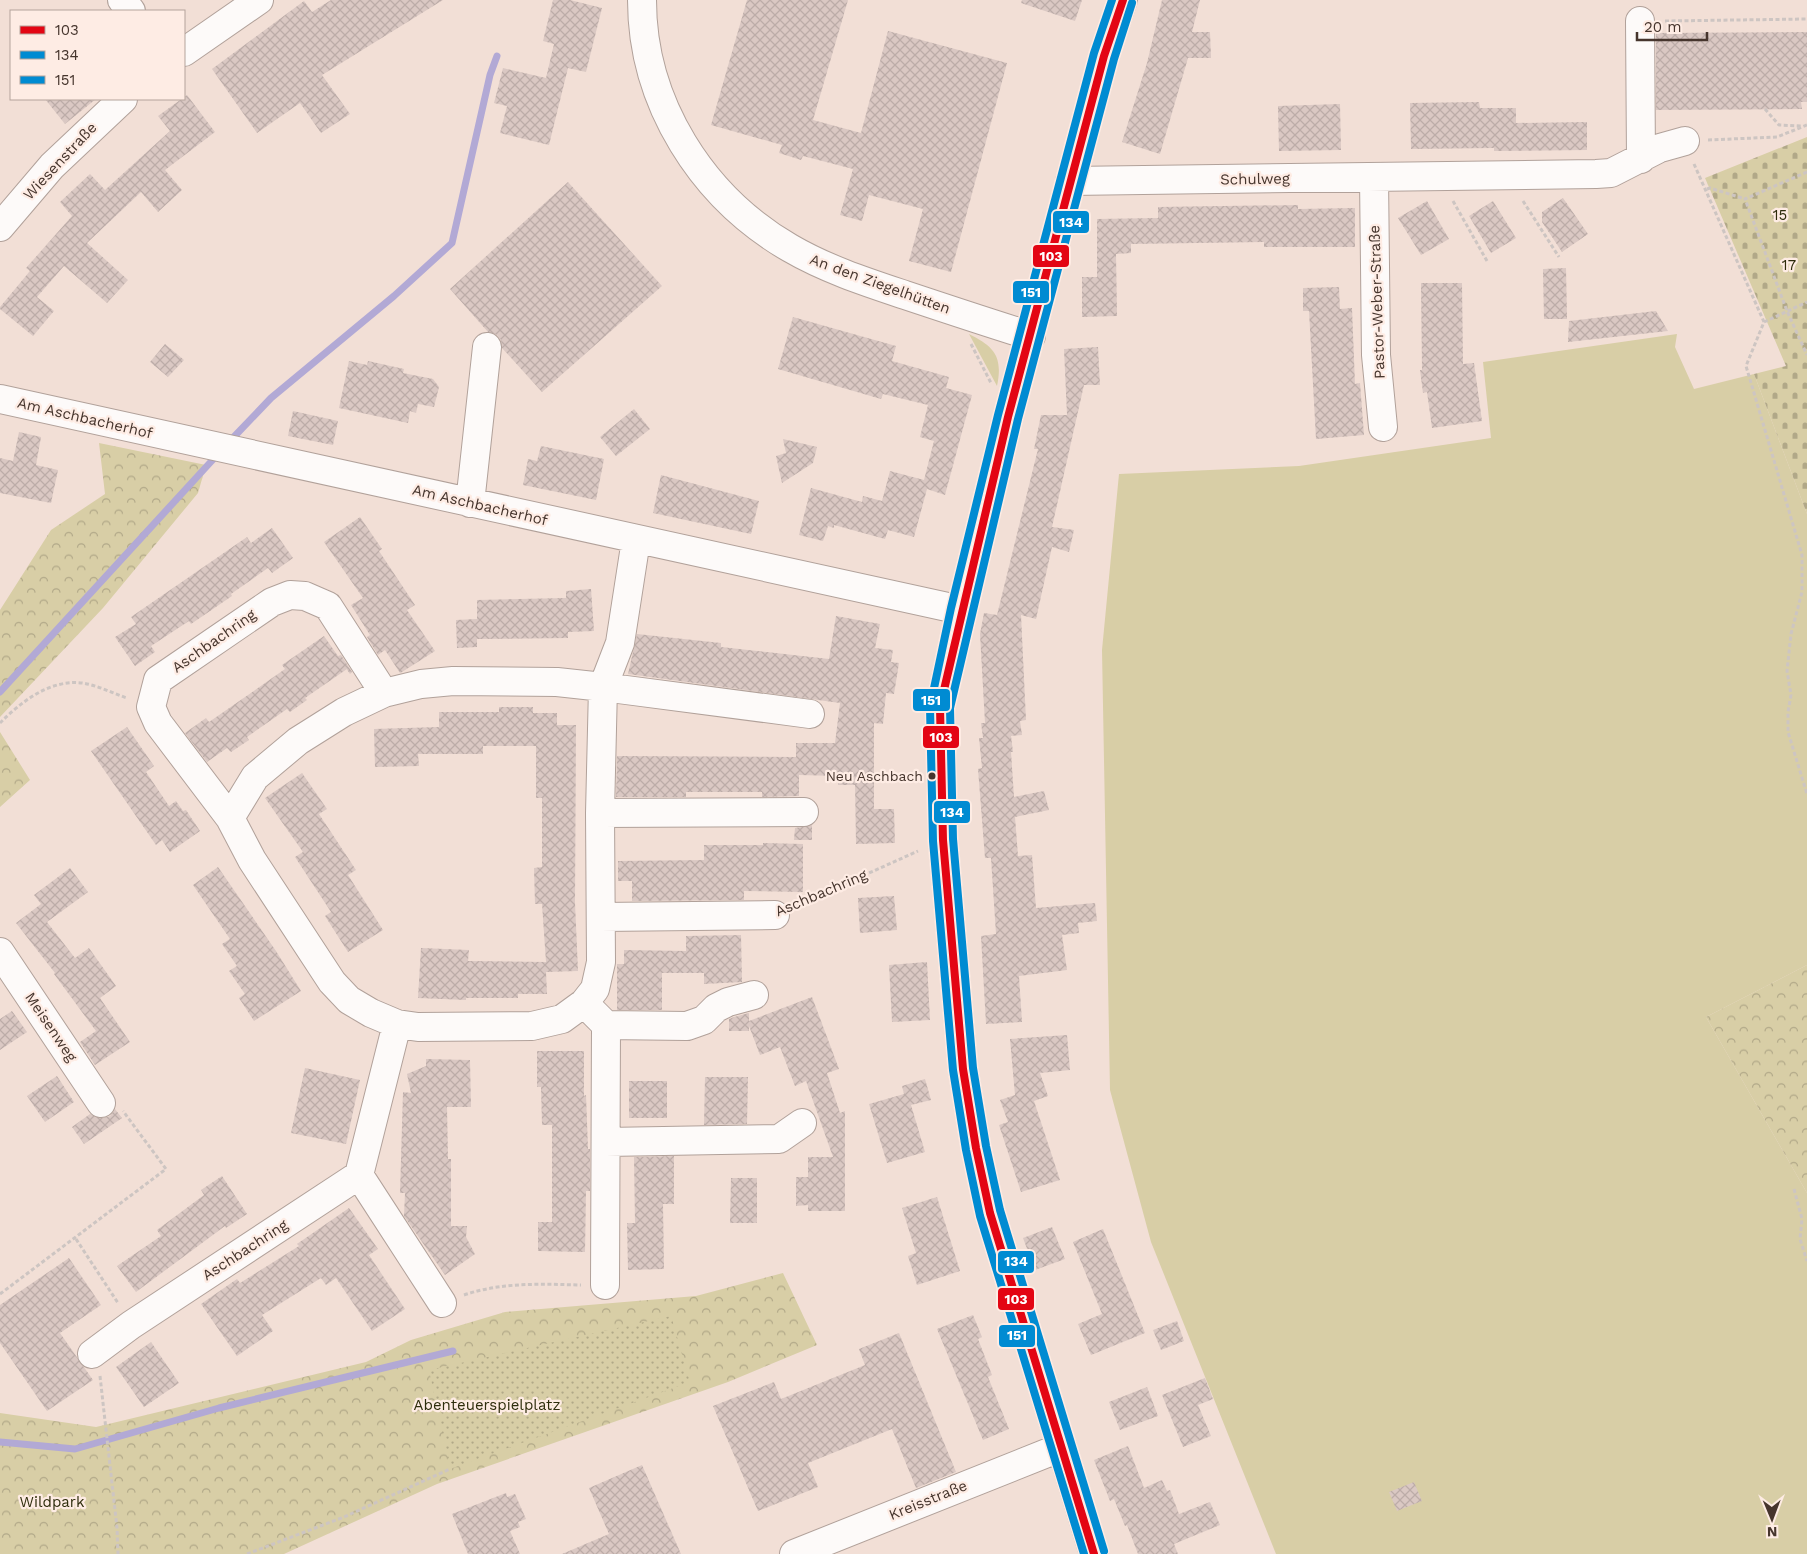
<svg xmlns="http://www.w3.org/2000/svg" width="1807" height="1554" font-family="'Work Sans',sans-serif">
<defs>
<pattern id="forest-crowns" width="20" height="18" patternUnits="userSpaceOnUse" patternTransform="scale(1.25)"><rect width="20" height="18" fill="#d8cea6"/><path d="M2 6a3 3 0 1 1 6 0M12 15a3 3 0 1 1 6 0" fill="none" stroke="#b1a888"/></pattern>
<pattern id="cemetery-stones" width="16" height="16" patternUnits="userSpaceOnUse" patternTransform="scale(1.25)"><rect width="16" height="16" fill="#d8cea6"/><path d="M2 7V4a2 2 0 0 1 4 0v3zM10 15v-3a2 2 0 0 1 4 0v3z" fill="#b1a888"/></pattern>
<pattern id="park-dots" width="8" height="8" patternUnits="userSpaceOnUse" patternTransform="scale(1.25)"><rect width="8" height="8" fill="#d8cea6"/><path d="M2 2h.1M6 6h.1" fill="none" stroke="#b1a888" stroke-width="1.8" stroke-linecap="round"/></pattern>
<pattern id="building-cross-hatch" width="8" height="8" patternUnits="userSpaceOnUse" patternTransform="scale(1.25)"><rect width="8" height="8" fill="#dac8c3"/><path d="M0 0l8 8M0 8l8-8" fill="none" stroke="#bcaca8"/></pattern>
</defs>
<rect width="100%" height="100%" fill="#f2dfd6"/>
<!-- grass -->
<path fill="#d8cea6" d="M969,334C995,347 1003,357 997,386Z
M1677,334L1675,347L1694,389L1754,374L1807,514V965L1706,1017L1807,1193V1554H1276L1151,1242L1110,1090L1102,650L1119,474L1299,466L1491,438L1483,362Z"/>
<!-- forest -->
<path fill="url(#forest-crowns)" d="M99,443L206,465L198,493L103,608L0,717V610L51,530L105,494Z
M0,732L30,780L0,807Z
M1807,965V1193L1706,1017Z
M783,1273L817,1345L728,1382L437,1484L284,1554H0V1413L96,1427L366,1362L411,1340L505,1312L696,1296Z"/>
<!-- cemetery -->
<path fill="url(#cemetery-stones)" d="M1807,137V514L1754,374L1786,366L1705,178Z"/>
<!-- park -->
<path fill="url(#park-dots)" d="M671,1316L690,1382L450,1469L429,1370Z"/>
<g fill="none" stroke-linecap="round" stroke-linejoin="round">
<!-- stream -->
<path stroke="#b2a9d5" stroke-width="7" d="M229,442L271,398L394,296L452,243L490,75L497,56
M0,692L218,454
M0,1442L75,1449L219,1408L453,1351"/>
</g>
<!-- building -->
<path fill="url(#building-cross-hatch)" d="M331,0H443L322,75L350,114L321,133L300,103L257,133L212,69L304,1L312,12Z
M553,0H570L602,8L586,72L568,68L549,145L500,133L507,106L494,103L503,68L546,78L554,44L543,41Z
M747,0H848L813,120L861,133L888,31L1007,63L951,272L909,261L923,209L869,195L862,221L840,215L853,169L803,156L801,160L779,153L782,145L711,125Z
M1022,0H1082L1075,21L1021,3Z
M1162,0H1200L1192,32H1210L1211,58H1188L1160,154L1122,142L1147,63Z
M1807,32V102H1801L1802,109L1656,110V33Z
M187,95L215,132L165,170L182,190L158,212L141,192L87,243L128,280L107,303L64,266L37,297L54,311L33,336L0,309V307L30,271L26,268L72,216L60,202L90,174L105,190L170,131L158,116Z
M45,99H96L65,124Z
M1479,102L1480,108H1516V123L1587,122V150L1494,151V148L1411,149L1410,103Z
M1340,104L1341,150L1279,151L1278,106Z
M568,182L662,286L542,392L502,348L501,340L497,335L488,332L450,289Z
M1563,198L1588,234L1562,252L1542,222V212Z
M1427,201L1449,239L1421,255L1398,218Z
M1493,201L1516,238L1491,253L1469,216Z
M1298,205V209L1355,208V247H1264V242L1131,244V253L1116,254L1117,316L1082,317V277H1097V219L1158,218V207Z
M1566,268L1567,319H1544L1543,269Z
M1421,283H1462L1463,364L1474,363L1482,421L1432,428L1427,392L1423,393L1420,370H1422Z
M1339,287L1340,309L1352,308L1355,384L1360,383L1364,435L1316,439L1309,311H1303V288Z
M1656,311L1668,331L1568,342L1569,321Z
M793,317L896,346L892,361L949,377L946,388L972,395L945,495L927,489L914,537L888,530L885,539L834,525V528L828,526L823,541L799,535L811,488L862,502L863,496L882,501L890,471L924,480L934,441L920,437L928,405L883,394L881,399L778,369Z
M165,344L184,360L168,377L150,362Z
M1098,347L1100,385H1084L1052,527L1074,530L1069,552L1052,547L1036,619L1021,615L1026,720L1020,721L1022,735L1011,736L1013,752H1011L1014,797L1044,791L1049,810L1015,817L1018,856L1032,855L1036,908L1095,903L1097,921L1078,923L1079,933L1062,935L1067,970L1019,976L1022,1022L986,1024L981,936L996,934L991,858H985L978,769L982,768L979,738H983L981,723H985L980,634L984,613L997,615L1038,449H1034L1041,415H1067L1064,349Z
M349,361L367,365L368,361L404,369L403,373L433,379L439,387L434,407L418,404L416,413L410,411L408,423L339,408Z
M634,409L650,429L616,456L600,437Z
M293,411L338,421L333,445L288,436Z
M19,432L41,437L36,465L58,470L51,503L0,493V458L13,461Z
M783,439L817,447L813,463L782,483L776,456L786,453Z
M541,446L604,459L596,500L523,485L528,459L537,461Z
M661,475L759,501L751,534L653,513Z
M360,517L382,549L379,551L415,605L407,610L435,651L402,672L400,673L385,650L378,655L367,637L370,635L351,605L363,598L324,542Z
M272,528L293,558L272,573L268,568L231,594L232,596L191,624L189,621L151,646L155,652L135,666L115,637L136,624L131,617L247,537L251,543Z
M591,589L594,631L568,632V638L477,639V647L457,648L456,620L477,619V600L566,598V591Z
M836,616L880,624L875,648L893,650L891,662L899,663L894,694L886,693L883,724L874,723V809H894L895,843L856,844L855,785H838V776L799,775V796L762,797V792H686V797H616L617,756L796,757V743H835L840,703L628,674L637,634L721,643V647L829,659Z
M324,636L347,669L305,698L307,700L290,712L287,709L247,737L249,740L231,752L227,748L207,762L185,733L206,718L209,722L248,695L285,669L282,665Z
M341,655L352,672L350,674L338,656Z
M499,707H533V713H557V725H576L575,903L578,971L546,972L547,994H518V998H466V1000L418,998L421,948L469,950L468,961L546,962L542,904H535L534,868L542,867V798H536V746H483V754H418L419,766L375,767L374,729L439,727V712H499Z
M127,727L154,766L146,772L169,806L176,801L183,811L186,810L200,831L170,852L162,840L156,845L91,751Z
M302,773L327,809L319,814L356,870L348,875L383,930L348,952L325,916L331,912L295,857L303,852L265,798Z
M812,825V840H794L795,828Z
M763,843L803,844V892L744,891V900L632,901V881H618V861L704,860V845H763Z
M218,867L276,951L301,991L254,1021L239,998L245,994L229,971L237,966L222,944L230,939L193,885Z
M70,868L88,892L47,922L75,958L89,948L116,986L100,998L130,1042L95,1065L80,1042L96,1031L54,974L55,973L16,923L41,904L34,895Z
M894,896L897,930L860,933L858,898Z
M741,935L742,982L704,984V973H662V1010H617V964H624V950L686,951V936Z
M927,962L930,1020L892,1022L889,965Z
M812,997L839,1069L827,1073L840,1113L845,1111V1211H808V1205L796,1206V1177H808V1157H833L806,1081L795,1086L780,1047L760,1055L749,1026V1031H729V1019L734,1017L749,1013V1021Z
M12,1011L27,1032L0,1050V1019Z
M1067,1035L1070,1070L1040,1073L1048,1096L1034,1101L1060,1180L1021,1192L999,1125L1008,1122L1000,1100L1015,1095L1010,1039Z
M537,1051H584V1096L586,1095L588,1149H590V1191H586L585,1252L538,1251V1222H552V1125H542L541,1087H537Z
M426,1059L470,1060L471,1107H447L448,1159H451V1226H467L466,1237L475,1254L445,1275L404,1216L405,1193H400L403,1092L411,1093L407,1074L426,1066Z
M305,1068L360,1080L346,1144L291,1133Z
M57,1076L74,1102L45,1122L27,1096Z
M705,1077H748L747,1124L704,1125Z
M925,1079L931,1100L911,1105L925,1152L887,1163L869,1104L904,1094L902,1086Z
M629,1081H667V1118H629Z
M115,1109L122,1118L84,1144L72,1127L90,1114L103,1118L110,1116Z
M674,1156V1204H663L664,1269L628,1270L627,1223H635L634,1157Z
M222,1176L247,1214L226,1228L225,1226L136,1292L117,1266L161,1236L157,1230L204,1195L201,1190Z
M731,1178H757V1223H730Z
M937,1197L960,1271L917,1285L908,1256L916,1253L902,1208Z
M349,1208L378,1249L369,1255L405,1309L372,1331L336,1278L326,1285L321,1278L262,1315L273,1331L237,1356L201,1304L237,1279L240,1283L299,1246L297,1244Z
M1052,1227L1065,1259L1035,1270L1023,1238Z
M1103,1229L1145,1333L1091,1355L1078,1324L1102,1314L1073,1242Z
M69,1258L101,1305L60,1333L93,1380L47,1411L0,1343V1305Z
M973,1315L982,1337L978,1339L992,1375L988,1377L1009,1429L983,1440L937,1329Z
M1177,1321L1184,1341L1161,1350L1153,1330Z
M899,1333L956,1472L916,1488L892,1429L808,1463L818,1487L758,1511L713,1406L774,1382L781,1399L865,1365L859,1349Z
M151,1342L179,1383L144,1407L116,1367Z
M1205,1378L1213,1399L1198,1405L1211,1436L1183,1447L1162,1395Z
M1147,1387L1158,1416L1120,1430L1109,1402Z
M1128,1446L1144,1488L1162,1480L1167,1491L1170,1490L1179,1514L1210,1502L1220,1525L1174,1544L1178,1554H1138L1127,1525L1125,1526L1114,1499L1110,1501L1094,1460Z
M642,1465L681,1554H562L609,1534L589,1488Z
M1414,1482L1422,1501L1397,1511L1389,1492Z
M506,1493L507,1497L515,1494L526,1519L518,1522L520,1527L510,1531L520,1554H468L452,1514Z"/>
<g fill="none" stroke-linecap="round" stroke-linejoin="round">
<defs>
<path id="minor" d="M122,0L131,11
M642,0C642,103 702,197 790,248C826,269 866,282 905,295C947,309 989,323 1031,336
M1640,21L1641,159
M184,52L259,0
M1374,177L1376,355L1383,427
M1070,181L1596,174L1611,173L1660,148L1685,141
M0,227L52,166L123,99
M0,399L961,610
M470,503L487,347
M636,540L620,643L603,687L810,714
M453,681L557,682L603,687L600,813L601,962L595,989L584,1003L562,1019L532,1026L418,1027L397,1024L371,1013L349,1000L332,982L252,860L230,818L255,777L298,741L344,712L384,693L421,684Z
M600,813L804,812
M230,818L158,723L151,707L158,680L272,602L290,595L305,596L328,606L384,693
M601,917L775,915
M0,952L101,1103
M584,1003L606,1025L605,1285
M606,1025L687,1026L704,1020L716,1008L728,1002L754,995
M606,1142L779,1139L802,1123
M359,1175L442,1303
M92,1354L131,1325L359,1175L397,1024
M794,1554L1062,1447
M1094,1554L990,1213L976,1148L963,1069L943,840L940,707L961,610L1008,417L1104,56L1123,0"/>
</defs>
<!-- minor casing -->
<use href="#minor" stroke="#b1a19a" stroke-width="30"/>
<!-- path -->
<path stroke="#cdc5c2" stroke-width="3" stroke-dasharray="4 2.5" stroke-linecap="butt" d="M1665,21L1807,19
M1765,109L1779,125L1802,126
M1708,140L1777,137L1807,125
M1694,164L1764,322L1746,366L1802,555V592L1791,634L1787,671L1791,695L1788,712V732L1807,794
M1807,172L1745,199L1787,311L1807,355
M1707,189L1710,188L1745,199
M1453,201L1487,261
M1523,201L1559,257
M1764,322L1807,302
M971,344L991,383
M0,723C21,702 50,679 82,683C97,685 112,693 127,698
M798,905L918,851
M1794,1189L1802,1219L1800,1239L1807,1261
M76,1239L118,1303
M0,1294L166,1169L123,1111
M464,1295C502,1282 541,1284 581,1285
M100,1376L117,1528L118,1554
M247,1554L344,1517L450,1469"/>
<!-- minor -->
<use href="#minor" stroke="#fdfaf9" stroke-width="28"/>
<defs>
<path id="bus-1" d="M1094,1554L990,1213L976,1148L963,1069L943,840L940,707L1008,417L1104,56L1123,0"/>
<path id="bus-2" d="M1104,1551L1000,1210L986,1146L973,1068L953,839L950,708L1018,419L1114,59L1132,3"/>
<path id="bus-3" d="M1084,1554L980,1216L966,1150L953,1070L933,841L930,707L951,608L998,415L1094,53L1112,0"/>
</defs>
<!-- bus-1 casing -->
<use href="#bus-1" stroke="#feece4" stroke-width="11"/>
<!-- bus-2 casing -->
<use href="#bus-2" stroke="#feece4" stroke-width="11"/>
<!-- bus-3 casing -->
<use href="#bus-3" stroke="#feece4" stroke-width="11"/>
<!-- bus-1 -->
<use href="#bus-1" stroke="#e30513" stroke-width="8"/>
<!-- bus-2 -->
<use href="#bus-2" stroke="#008bd2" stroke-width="8"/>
<!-- bus-3 -->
<use href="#bus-3" stroke="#008bd2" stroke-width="8"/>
</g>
<!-- markers -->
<circle fill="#46352d" stroke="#feece4" stroke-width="2" cx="932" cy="776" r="4.5"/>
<g text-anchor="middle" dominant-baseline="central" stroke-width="4.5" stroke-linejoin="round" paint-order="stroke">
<!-- bus labels -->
<g font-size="14" fill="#46352d" stroke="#feece4" text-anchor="end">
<text x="923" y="776">Neu Aschbach</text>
</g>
<!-- street labels -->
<g font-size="15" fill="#46352d" stroke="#feece4">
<text transform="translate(60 161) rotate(-47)">Wiesenstraße</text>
<text transform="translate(1255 179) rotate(-1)">Schulweg</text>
<text transform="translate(880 284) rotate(20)">An den Ziegelhütten</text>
<text transform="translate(1377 302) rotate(-92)">Pastor-Weber-Straße</text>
<text transform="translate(85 418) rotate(13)">Am Aschbacherhof</text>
<text transform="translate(480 505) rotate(13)">Am Aschbacherhof</text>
<text transform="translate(214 641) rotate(-35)">Aschbachring</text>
<text transform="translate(821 893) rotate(-23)">Aschbachring</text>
<text transform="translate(51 1027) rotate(56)">Meisenweg</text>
<text transform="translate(245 1250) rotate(-33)">Aschbachring</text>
<text transform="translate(928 1500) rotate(-22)">Kreisstraße</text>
</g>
<!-- park labels -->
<g font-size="15" fill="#2e2d0c" stroke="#feece4">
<text x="1780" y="215">15</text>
<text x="1789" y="265">17</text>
<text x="487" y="1405">Abenteuerspielplatz</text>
<text x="52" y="1502">Wildpark</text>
</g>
</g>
<g stroke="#feece4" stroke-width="2">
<rect x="1052" y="210" width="38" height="24" rx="5" fill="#008bd2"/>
<rect x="1032" y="244" width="38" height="24" rx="5" fill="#e30513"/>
<rect x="1012" y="280" width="38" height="24" rx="5" fill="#008bd2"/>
<rect x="912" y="688" width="39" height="24" rx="5" fill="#008bd2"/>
<rect x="922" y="725" width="38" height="24" rx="5" fill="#e30513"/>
<rect x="933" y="800" width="38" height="24" rx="5" fill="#008bd2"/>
<rect x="997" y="1250" width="38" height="24" rx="5" fill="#008bd2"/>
<rect x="997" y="1287" width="38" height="24" rx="5" fill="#e30513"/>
<rect x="998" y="1324" width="38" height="24" rx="5" fill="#008bd2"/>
</g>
<g font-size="14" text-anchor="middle" font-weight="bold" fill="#fff">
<text x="1071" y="227">134</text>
<text x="1051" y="261">103</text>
<text x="1031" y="297">151</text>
<text x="931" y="705">151</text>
<text x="941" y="742">103</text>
<text x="952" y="817">134</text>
<text x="1016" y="1266">134</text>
<text x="1016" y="1304">103</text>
<text x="1017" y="1340">151</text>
</g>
<!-- legend -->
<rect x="10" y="10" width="175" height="90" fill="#feece4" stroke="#b4a39b"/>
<rect x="20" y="26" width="25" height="8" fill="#e30513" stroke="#b4a39b"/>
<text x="55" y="35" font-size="15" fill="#46352d">103</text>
<rect x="20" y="51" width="25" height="8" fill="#008bd2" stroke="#b4a39b"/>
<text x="55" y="60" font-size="15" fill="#46352d">134</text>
<rect x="20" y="76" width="25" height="8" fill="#008bd2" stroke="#b4a39b"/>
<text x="55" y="85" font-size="15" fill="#46352d">151</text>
<!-- north arrow -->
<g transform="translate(1772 1519) rotate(179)" stroke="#feece4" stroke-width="4" paint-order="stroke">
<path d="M0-4L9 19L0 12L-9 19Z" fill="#46352d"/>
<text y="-8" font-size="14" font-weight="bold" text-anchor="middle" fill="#46352d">N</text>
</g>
<!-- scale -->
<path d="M1637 32v8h70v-8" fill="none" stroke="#46352d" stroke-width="2.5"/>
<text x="1644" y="32" font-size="15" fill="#46352d" stroke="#feece4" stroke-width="4" paint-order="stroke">20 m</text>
</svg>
